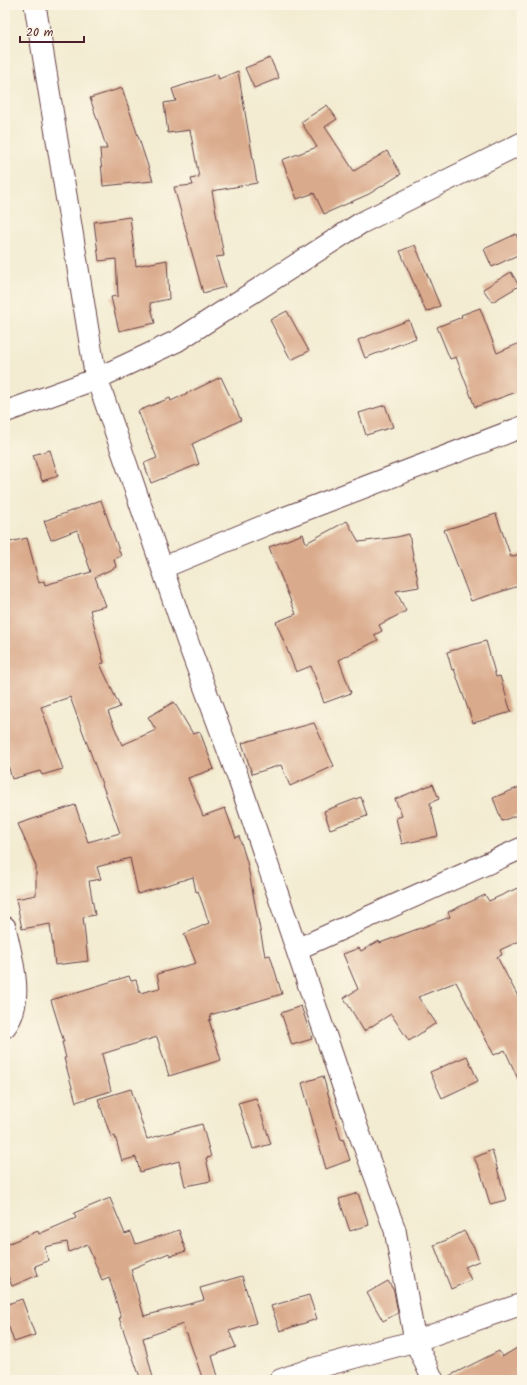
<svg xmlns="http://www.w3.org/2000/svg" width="527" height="1385" font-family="Kalam,sans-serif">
<rect width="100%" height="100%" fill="#fcf5e5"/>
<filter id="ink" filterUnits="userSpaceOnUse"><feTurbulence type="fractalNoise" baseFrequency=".025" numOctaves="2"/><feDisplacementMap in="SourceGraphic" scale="8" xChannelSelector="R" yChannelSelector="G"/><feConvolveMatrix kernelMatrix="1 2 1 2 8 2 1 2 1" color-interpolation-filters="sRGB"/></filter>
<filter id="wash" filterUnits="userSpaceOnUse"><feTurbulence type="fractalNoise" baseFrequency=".012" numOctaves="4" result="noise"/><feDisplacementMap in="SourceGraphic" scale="16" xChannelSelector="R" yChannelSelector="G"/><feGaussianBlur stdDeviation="0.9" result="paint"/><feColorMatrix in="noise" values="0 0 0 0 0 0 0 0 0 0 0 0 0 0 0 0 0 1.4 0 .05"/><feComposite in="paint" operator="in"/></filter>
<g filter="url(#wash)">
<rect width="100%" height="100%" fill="#f3ecd2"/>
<g id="blocks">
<!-- building -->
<path fill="#daaa8c" d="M270,58L279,78L254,88L245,68Z
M238,71L257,183L212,191L224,256L216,257L225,287L203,293L174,187L193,185L191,179L199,177L190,130L168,133L164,103L176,101L172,89L217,74L219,79Z
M122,88L153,181L103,186L100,149H107L90,98Z
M327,105L337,119L325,127L354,171L387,151L401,174L369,194L324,214L314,193L297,199L282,160L317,147L301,122Z
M130,217L136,266L167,260L169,299L150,303L155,323L119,331L111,297L118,296L116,259L99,261L94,222Z
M516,234L522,247V253L492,267L484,249Z
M415,245L440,306L426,312L400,251Z
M511,272L519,286L492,302L483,289Z
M480,308L497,353L522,342V390L475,407L456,357L450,359L437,327L462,317L461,315Z
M287,311L309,351L291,360L270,320Z
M409,320L416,338L365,358L358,340Z
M221,377L241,420L192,444L199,464L151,483L144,463L157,458L138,411L170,398L171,401Z
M385,405L393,427L366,435L359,413Z
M50,450L58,476L42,481L33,455Z
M101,500L121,556L114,559L116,567L95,577L106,606L90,610L104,663L100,664L120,707L108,712L122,745L156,730L148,717L174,702L193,734L200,732L214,769L188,778L203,816L225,808L236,838L239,836L247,862L265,956L270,955L282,994L210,1015L211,1020H209L221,1060L169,1076L157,1037L102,1054L111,1091L76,1102L64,1058H66L62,1042H64L51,1000L129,976L131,981L136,980L140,993L160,988L157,974L196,963L184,934L209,923L198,891L196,892L193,877L138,894L130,858L97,867L101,879L89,881L95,915L83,917L88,961L55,965L50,924L22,929L16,899L36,895V866L18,824L75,805L88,842L120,833L70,697L41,707L63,769L42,775L40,771L12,779L5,754V543L27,538L39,583L44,581L45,585L91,572L77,530L51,540L44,521Z
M496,514L511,557L522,553V585L471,601L444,530Z
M347,521L359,542L397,537L409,534L419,587L396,591L406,611L379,625L382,631L374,635L378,640L339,660L351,693L324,703L311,666L296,672L276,622L296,614L269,547L303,534L306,543Z
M486,641L496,677L500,676L511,712L473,723L454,669L452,670L447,652Z
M314,723L334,766L290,786L281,765L252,774L242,743Z
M433,784L439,799L430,803L438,836L402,844L396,818L402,816L395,799Z
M522,786V813L502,821L493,798Z
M361,797L367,816L330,829L324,811Z
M522,886V940L500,950L502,955L497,957L522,1004V1088L505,1050L494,1055L456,982L418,997L436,1023L409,1041L391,1014L364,1031L344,998L358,989L343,954L359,948L361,951L379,941L380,943L450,917L448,912L485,895L489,901Z
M301,1006L312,1039L292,1045L281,1013Z
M467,1056L478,1081L442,1098L430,1072Z
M323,1076L341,1140L343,1139L350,1160L326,1169L302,1083Z
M131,1089L147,1139L202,1124L211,1157L206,1158L211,1181L185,1186L179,1161L140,1172L136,1157L122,1161L115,1136L111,1137L98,1099Z
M256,1098L271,1144L253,1149L238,1103Z
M492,1150L506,1200L490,1204L480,1170L474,1158Z
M358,1193L369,1225L350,1231L339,1199Z
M110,1198L125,1234L131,1232L136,1244L179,1230L186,1251L170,1256L169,1253L131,1269L144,1316L204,1300L200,1288L242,1276L256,1323L229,1331L236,1347L212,1356L219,1380H203L187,1334H185L183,1324L143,1338L153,1378L141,1380L119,1318H121L109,1277L102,1280L87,1244L69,1252L67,1242L45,1247L48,1261L35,1266L38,1275L12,1286L5,1269V1245L38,1231L39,1234L76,1218L74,1213Z
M464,1231L472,1245H473L479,1261L465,1267L471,1280L451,1289L434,1245L449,1239Z
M388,1281L394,1291L398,1313L383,1321L367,1293Z
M309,1295L317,1319L280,1331L271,1306Z
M22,1299L35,1335L14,1342L5,1316V1305Z
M522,1345V1380H445V1378L499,1351L502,1357Z"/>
</g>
</g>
<g filter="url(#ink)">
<use href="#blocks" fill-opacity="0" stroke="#633e44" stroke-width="1"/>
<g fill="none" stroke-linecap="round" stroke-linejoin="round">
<defs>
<path id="minor" d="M35,5L96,379L102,393L187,640L239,780L354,1119L395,1230L415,1341L433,1380
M5,412L96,379L177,341L361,223L522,143
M162,568L268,524L522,427
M5,927C11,955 26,1002 5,1027
M297,949L522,848
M280,1380L308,1370L415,1341L522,1304"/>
</defs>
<!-- minor casing -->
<use href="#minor" stroke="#633e44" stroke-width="23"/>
<!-- minor -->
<use href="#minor" stroke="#fff" stroke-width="21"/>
</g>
</g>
<!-- margin -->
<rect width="527" height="1385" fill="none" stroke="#fcf5e5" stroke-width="20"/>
<!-- scale -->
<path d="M20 36v6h64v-6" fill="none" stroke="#4a1f2b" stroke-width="2"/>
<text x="26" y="36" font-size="12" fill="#4a1f2b" stroke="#fcf5e5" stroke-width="3" paint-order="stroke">20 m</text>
</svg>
